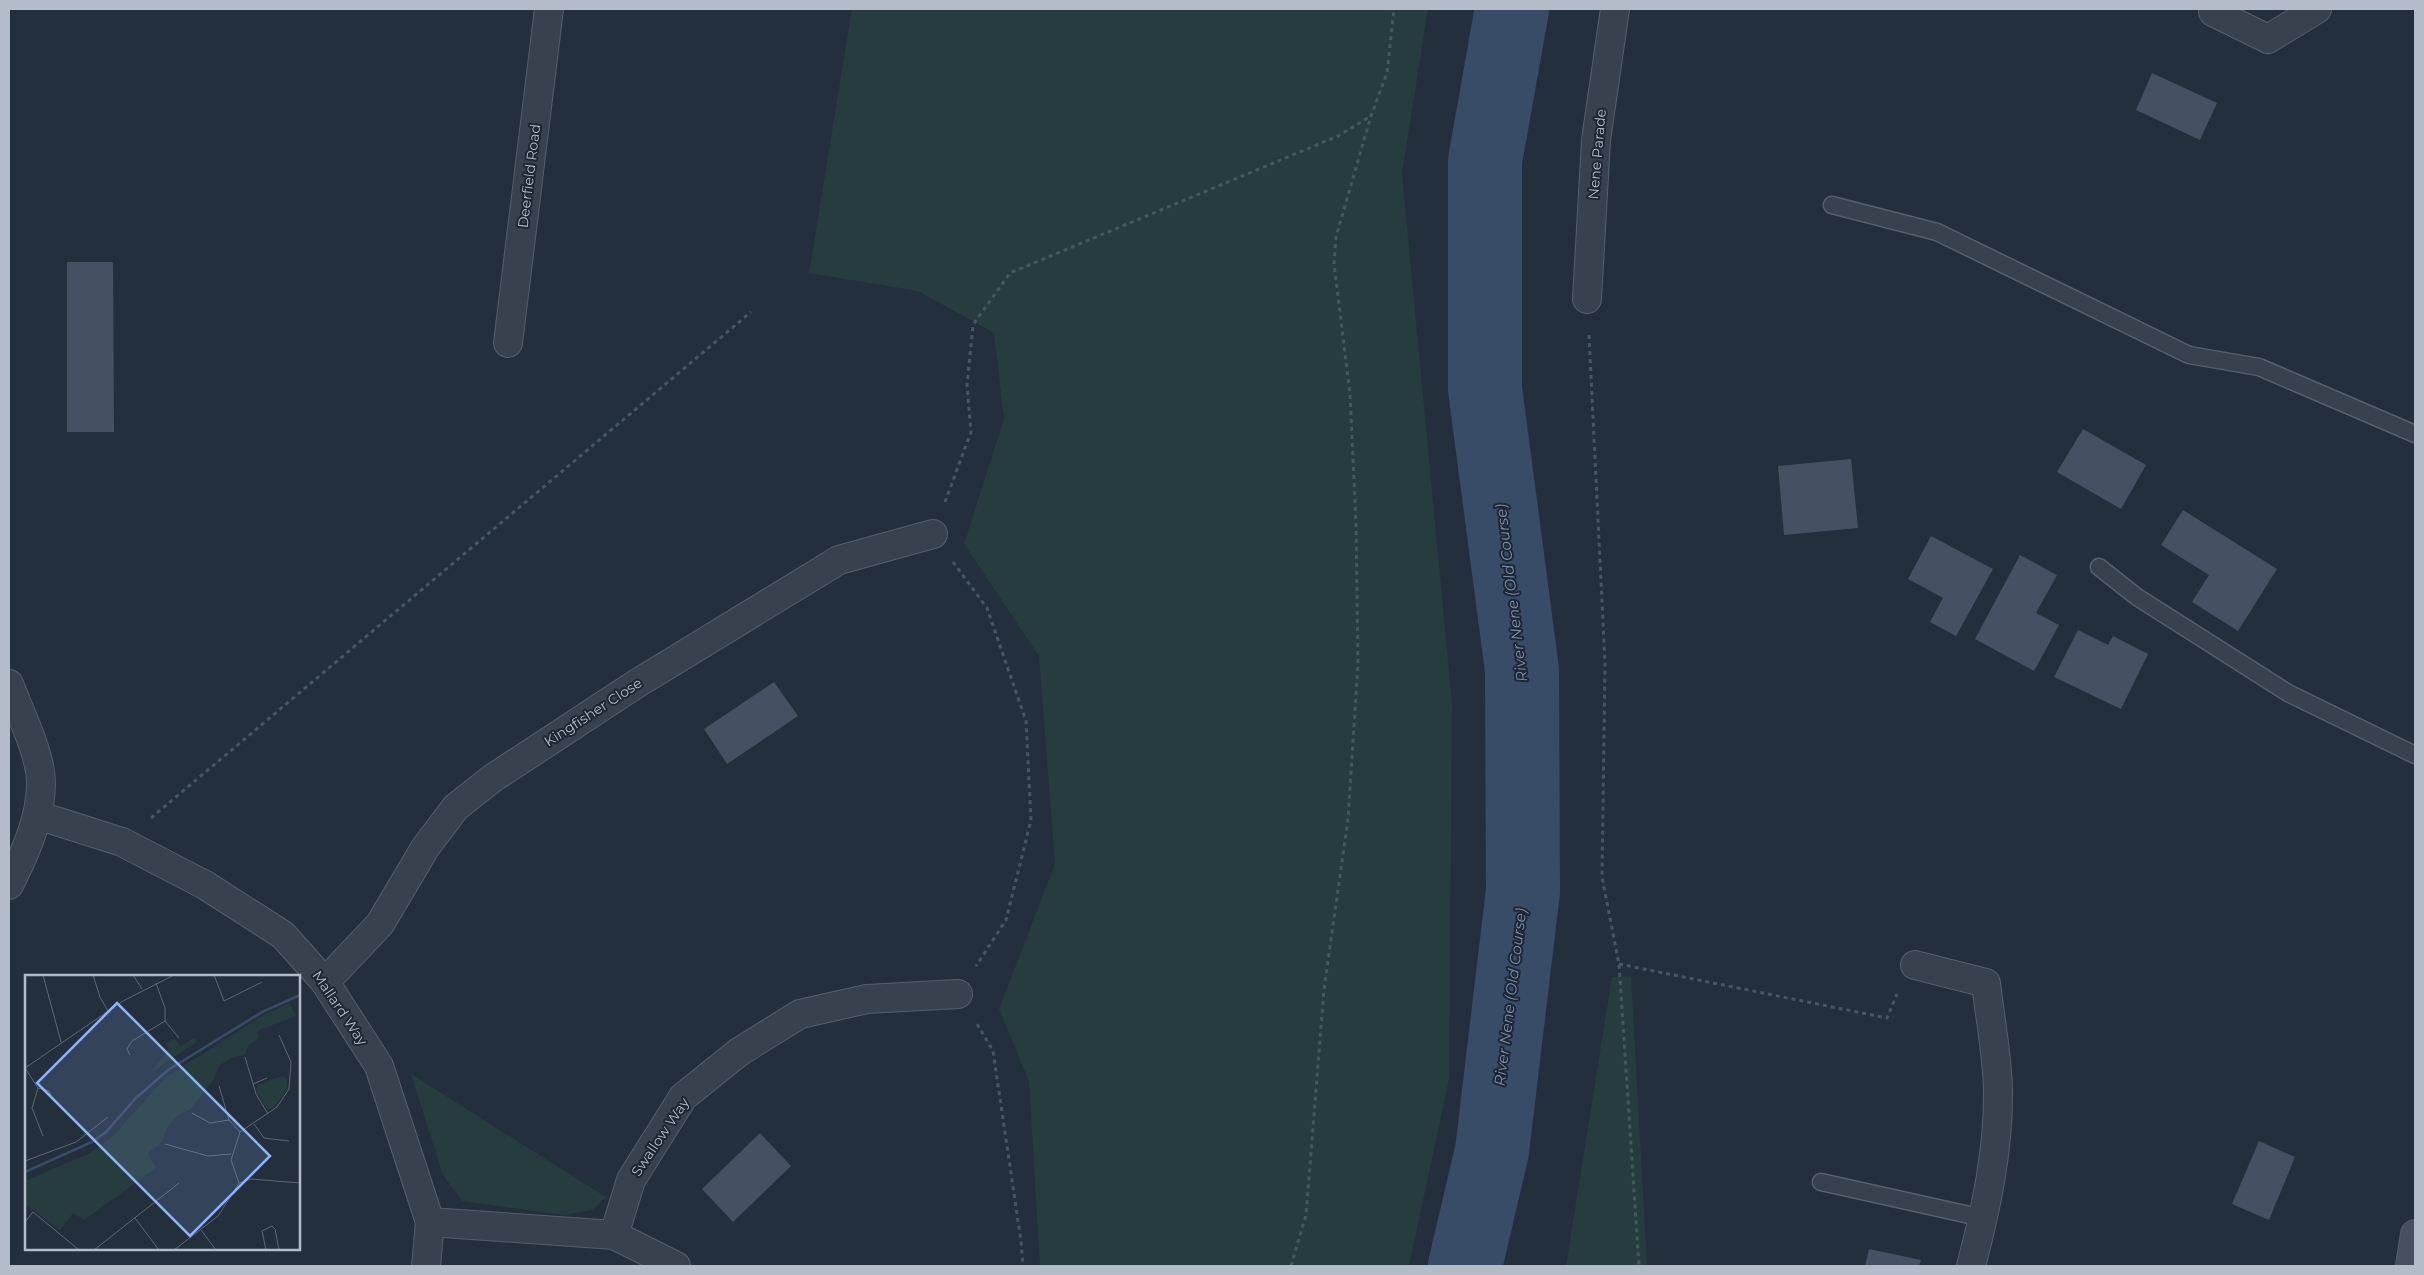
<svg xmlns="http://www.w3.org/2000/svg" width="2424" height="1275" font-family="Montserrat,sans-serif">
<rect width="100%" height="100%" fill="#242f3e"/>
<!-- green -->
<path fill="#263c3f" d="M852,9H1428L1402,173L1452,703L1449,1079L1409,1266H1040L1029,1081L999,1009L1055,864L1039,656L964,544L1004,419L994,333L918,291L809,273Z
M1631,976L1647,1266H1566L1612,977Z
M411,1074L606,1197L592,1210L563,1215L462,1201L443,1175Z"/>
<g fill="none" stroke-linecap="round" stroke-linejoin="round">
<!-- river -->
<path stroke="#394c67" stroke-width="74" d="M1465,1266L1492,1151L1523,891L1522,670L1485,389V161L1512,9"/>
</g>
<!-- building -->
<path fill="#455162" d="M2152,73L2217,103L2200,140L2136,110Z
M67,262H113L114,432H67Z
M2083,429L2146,465L2121,509L2057,472Z
M1851,459L1858,528L1784,535L1778,466Z
M2183,510L2277,569L2238,631L2192,602L2209,575L2161,545Z
M1931,536L1993,569L1956,636L1930,622L1943,598L1908,579Z
M2020,555L2057,575L2036,613L2059,625L2034,671L1975,639Z
M2078,630L2108,645L2113,636L2148,654L2121,709L2054,677Z
M774,682L798,716L727,764L704,729Z
M760,1133L791,1166L733,1222L702,1189Z
M2259,1141L2295,1157L2269,1220L2232,1204Z
M1869,1249L1921,1260L1919,1266H1865Z"/>
<g fill="none" stroke-linecap="round" stroke-linejoin="round">
<defs>
<path id="lane" d="M1832,205L1937,232L2189,355L2259,367L2415,434
M2099,567L2137,597L2288,693L2415,755
M1821,1182L1983,1218"/>
<path id="street" d="M2213,12L2268,39L2317,9
M1587,299L1596,140L1615,9
M508,343L549,9
M9,684C19,711 41,754 41,783C41,819 25,853 9,885
M37,815L122,842L205,885L283,935L325,982L379,1066L430,1222L426,1266
M1915,965L1986,983C1990,1018 1997,1054 1998,1089C1999,1149 1986,1209 1971,1266
M325,982L380,924L425,848L456,807L493,778L636,684L839,560L933,534
M430,1222L614,1235L676,1266
M614,1235L631,1180L683,1097L739,1052L800,1014L867,999L958,994"/>
<path id="secondary" d="M2410,1266L2415,1234"/>
</defs>
<!-- lane casing -->
<use href="#lane" stroke="#565f6c" stroke-width="19"/>
<!-- street casing -->
<use href="#street" stroke="#565f6c" stroke-width="30"/>
<!-- secondary casing -->
<use href="#secondary" stroke="#565f6c" stroke-width="30"/>
<!-- path -->
<path stroke="#44595c" stroke-width="3" stroke-dasharray="4 4" stroke-linecap="butt" d="M1589,335L1605,663L1602,877L1619,964L1639,1266
M945,502L971,432L967,385L973,325L1010,273L1338,136L1371,116
M953,562L987,608L1026,721L1031,820L1006,920L976,966
M151,818L751,312
M1619,964L1887,1018L1897,994
M977,1024L993,1051L1021,1241L1023,1266
M1291,1266L1306,1215L1324,989L1348,819L1358,664L1356,523L1350,394L1334,264L1336,237L1371,116L1387,73L1394,9"/>
<!-- lane -->
<use href="#lane" stroke="#38414e" stroke-width="16"/>
<!-- street -->
<use href="#street" stroke="#38414e" stroke-width="28"/>
<!-- secondary -->
<use href="#secondary" stroke="#465061" stroke-width="28"/>
</g>
<g text-anchor="middle" dominant-baseline="central" stroke-width="4" stroke-linejoin="round" paint-order="stroke">
<!-- street labels -->
<g font-size="14" fill="#b4bcc9" stroke="#1d2633">
<text transform="translate(1597 154) rotate(-85)">Nene Parade</text>
<text transform="translate(529 176) rotate(-83)">Deerfield Road</text>
<text transform="translate(593 712) rotate(-33)">Kingfisher Close</text>
<text transform="translate(340 1008) rotate(56)">Mallard Way</text>
<text transform="translate(660 1137) rotate(-56)">Swallow Way</text>
</g>
<!-- water labels -->
<g font-size="15" font-style="italic" fill="#7c92b1" stroke="#1d2633">
<text transform="translate(1511 593) rotate(-97)">River Nene (Old Course)</text>
<text transform="translate(1510 997) rotate(-83)">River Nene (Old Course)</text>
</g>
</g>
<!-- overview -->
<g transform="translate(25 975)">
<rect width="275" height="275" fill="#242f3e"/>
<path d="M265,28L271,41L232,56L234,63L223,71L220,80L208,82L195,90L188,105L165,135L153,140L141,154L138,166L123,178L131,193L59,245L48,238L35,255L0,229V206L65,178L87,162L141,102L242,38ZM149,63L156,71L169,63L172,67L125,98L144,74L140,68ZM257,101L262,104V115L248,133L243,135L232,118V110Z" fill="#263c3f"/>
<path fill="none" stroke="#394c67" stroke-width="2.5" d="M0,197L67,167L81,157L111,123L143,95L237,37L275,20"/>
<path fill="none" stroke="#5e6776" stroke-width="1" d="M18,0L36,67M68,0L75,22L83,36M108,0L117,14M189,0L199,26L237,7M131,8L140,33V46L154,63M105,80L102,74L107,66L140,46M220,82L231,119L243,139M0,93L98,26L149,0M0,93L13,113L7,133L18,161M228,109L242,103M194,111L204,145L215,157M13,113L24,116L26,121M167,138L185,148L204,145M229,149L239,163L264,166M140,169L183,181L206,179M0,186L51,167L83,142M214,208L206,185L215,157L252,132L264,114L266,87L254,60M110,243L134,275M0,247L8,237L54,275M176,255L191,275M69,275L154,208M149,275L193,241L214,208L226,204L275,208M241,275L237,256L247,251L250,254L254,275"/>
<path fill="#8ab4f8" fill-opacity="0.15" stroke="#8ab4f8" stroke-width="2.5" d="M92,28L245,181L165,261L12,108Z"/>
<rect width="275" height="275" fill="none" stroke="#b4bcc9" stroke-width="2.5"/>
</g>
<!-- border -->
<rect width="2424" height="1275" fill="none" stroke="#b4bcc9" stroke-width="20"/>
</svg>
